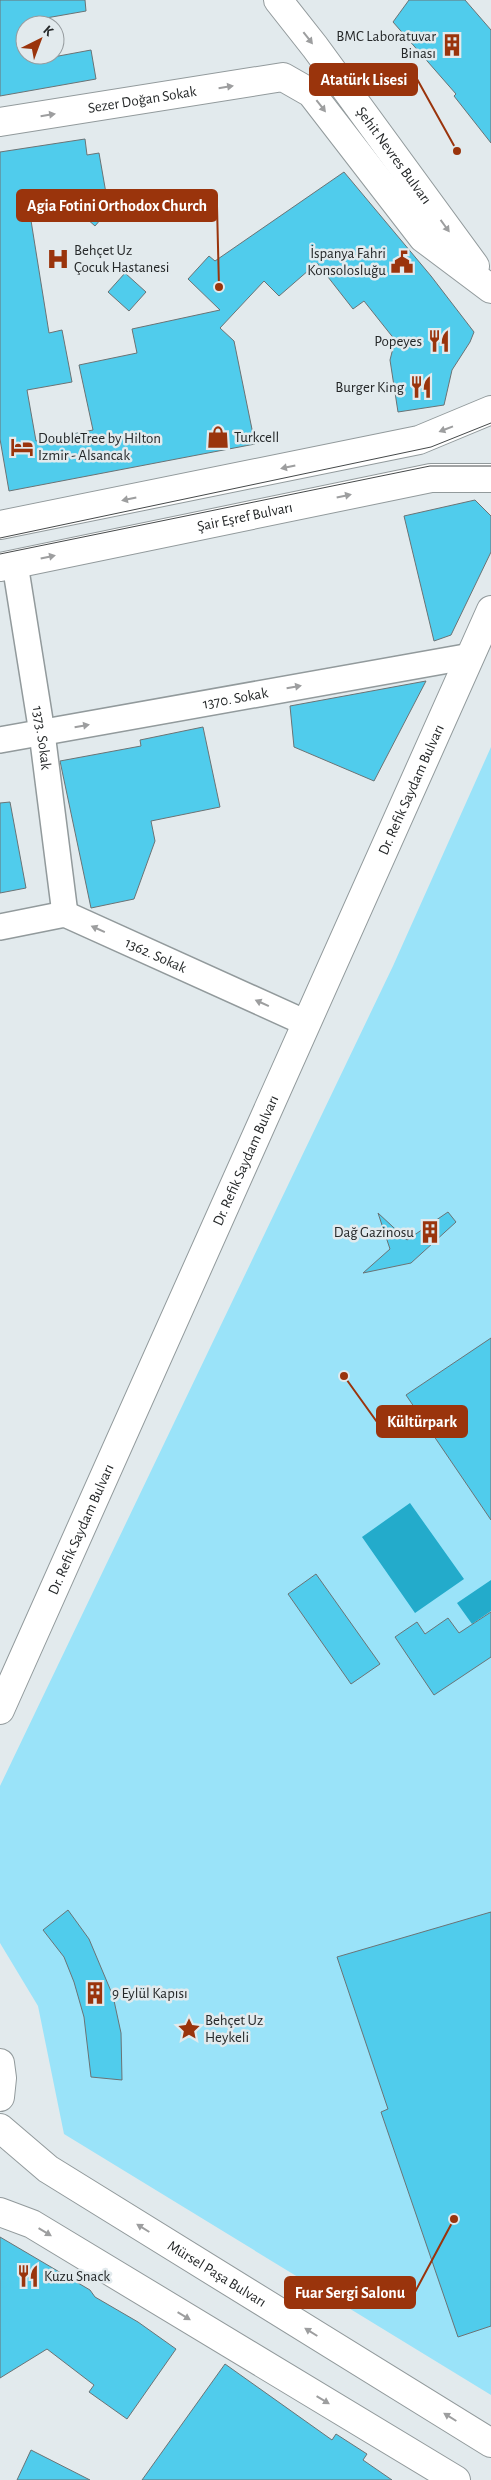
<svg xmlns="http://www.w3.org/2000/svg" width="491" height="2480" font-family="'Alegreya Sans',sans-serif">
<rect width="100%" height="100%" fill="#e2eaed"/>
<!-- green -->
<path fill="#9ae3f9" d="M491,747V2395L64,2134L38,2006L0,1943V1786L393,966Z"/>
<!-- water -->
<path fill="#23abcb" d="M410,1503L464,1579L415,1613L362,1537Z
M491,1580V1611L472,1624L457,1603Z"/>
<!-- building -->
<path fill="#50ccec" stroke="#6b7375" d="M0,0H85L86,11L29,21L30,25H25V55H36L37,60L91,50L96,79L0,96Z
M409,0H465L491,30V143L454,96L456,94L393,22Z
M85,139L87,155L99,153L107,199L113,205L95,226L68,202L29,208L49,333L62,330L72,382L27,390L36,441L93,430L79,365L137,353L132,329L220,310L188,279L209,256L215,261L344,172L431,276L474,332L470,342L452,370L444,405L398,412L390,360L395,340L364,301L353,309L317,263L279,296L264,281L220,328L234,341L255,444L9,491L0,439V152Z
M125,273L146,292L129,311L108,292Z
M475,500L491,516V552L451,635L434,641L404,516Z
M426,681L374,781L294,747L290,706Z
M203,727L220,807L151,821L155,841L134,899L91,908L60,761L141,746L140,740Z
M10,802L26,888L0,893V803Z
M448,1212L456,1222L411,1263L363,1273L390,1249L378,1213L407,1240Z
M491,1338V1520L406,1395Z
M316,1574L380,1664L351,1684L288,1594Z
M491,1612V1657L434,1695L395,1637L417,1622L425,1634L448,1618L459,1633Z
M68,1910L89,1939L113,1996L121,2033L122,2080L91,2077L84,2017L74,1982L64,1957L43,1930Z
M491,1912V2326L458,2337L381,2112L388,2109L337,1957Z
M0,2237L90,2290L95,2297L138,2322L176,2349L127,2419L89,2392L94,2385L47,2349L0,2378Z
M225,2364L332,2440L336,2434L367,2454L363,2460L392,2480H142Z
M31,2450L90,2480H17Z"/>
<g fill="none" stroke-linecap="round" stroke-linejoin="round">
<defs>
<g id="street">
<path id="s1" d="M15,564L42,733L65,914"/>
<path id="s2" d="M0,740L471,656"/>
<path id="s3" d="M0,927L65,914L306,1023"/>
</g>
<g id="secondary">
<path id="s4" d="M278,0L315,47L475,266"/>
<path id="s5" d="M0,122L283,77L311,93L423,238L491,289"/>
</g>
<g id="primary">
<path d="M0,525L419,440L491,410"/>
<path id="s6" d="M0,567L431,478H491"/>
<path id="s7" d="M0,1710L491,610"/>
<path d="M0,2063L2,2078L0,2097"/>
<path id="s8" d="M0,2128L48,2169L491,2443"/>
<path d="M0,2212L32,2224L456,2480"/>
</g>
</defs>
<!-- street casing -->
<use href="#street" stroke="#929a9c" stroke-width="28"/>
<!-- secondary casing -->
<use href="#secondary" stroke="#929a9c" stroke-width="30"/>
<!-- primary casing -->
<use href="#primary" stroke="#929a9c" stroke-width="30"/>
<!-- street -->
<use href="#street" stroke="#fff" stroke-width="25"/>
<!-- secondary -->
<use href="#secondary" stroke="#fff" stroke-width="28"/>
<!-- primary -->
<use href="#primary" stroke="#fff" stroke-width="28"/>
<!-- tram -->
<path stroke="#45494a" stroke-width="1" d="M0,538L431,447L491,423
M0,554L430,466H491"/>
</g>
<!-- one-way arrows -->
<defs><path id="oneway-solid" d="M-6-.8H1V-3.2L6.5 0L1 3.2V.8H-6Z" transform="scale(1.25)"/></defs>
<g fill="#9d9e9f">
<use href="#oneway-solid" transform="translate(308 38) rotate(52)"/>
<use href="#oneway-solid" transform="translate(226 87) rotate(-9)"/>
<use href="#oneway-solid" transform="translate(321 106) rotate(52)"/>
<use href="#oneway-solid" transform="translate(48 115) rotate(-9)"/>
<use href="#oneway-solid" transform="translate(445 226) rotate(54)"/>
<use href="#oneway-solid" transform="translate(446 429) rotate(159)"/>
<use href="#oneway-solid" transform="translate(288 467) rotate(168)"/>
<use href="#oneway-solid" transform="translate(344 496) rotate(-12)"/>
<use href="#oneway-solid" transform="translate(129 499) rotate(168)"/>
<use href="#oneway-solid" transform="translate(48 557) rotate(-12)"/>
<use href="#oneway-solid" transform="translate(294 687) rotate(-10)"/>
<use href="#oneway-solid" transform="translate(82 726) rotate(-10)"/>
<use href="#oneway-solid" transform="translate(98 929) rotate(-156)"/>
<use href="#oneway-solid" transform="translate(262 1003) rotate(-156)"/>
<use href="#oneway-solid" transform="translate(143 2228) rotate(-148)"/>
<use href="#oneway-solid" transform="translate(45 2232) rotate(31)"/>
<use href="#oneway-solid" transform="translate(184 2316) rotate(31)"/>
<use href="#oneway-solid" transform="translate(311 2332) rotate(-148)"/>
<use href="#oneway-solid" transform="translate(323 2400) rotate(31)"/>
<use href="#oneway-solid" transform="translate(450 2417) rotate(-148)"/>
</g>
<!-- icons -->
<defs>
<symbol id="building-bare" viewBox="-9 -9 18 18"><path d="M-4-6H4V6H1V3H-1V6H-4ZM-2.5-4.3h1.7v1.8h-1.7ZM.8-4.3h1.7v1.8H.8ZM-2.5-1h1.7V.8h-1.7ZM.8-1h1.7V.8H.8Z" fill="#9a340c" stroke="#e2eaed" stroke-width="2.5" paint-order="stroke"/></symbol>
<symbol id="hospital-bare" viewBox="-9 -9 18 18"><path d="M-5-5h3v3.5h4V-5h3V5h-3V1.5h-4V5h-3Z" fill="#9a340c" stroke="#e2eaed" stroke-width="2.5" paint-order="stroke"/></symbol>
<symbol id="civic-bare" viewBox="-9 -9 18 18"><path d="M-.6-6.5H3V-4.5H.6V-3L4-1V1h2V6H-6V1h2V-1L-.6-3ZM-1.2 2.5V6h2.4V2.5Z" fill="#9a340c" stroke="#e2eaed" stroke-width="2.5" paint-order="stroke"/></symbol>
<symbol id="restaurant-bare" viewBox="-9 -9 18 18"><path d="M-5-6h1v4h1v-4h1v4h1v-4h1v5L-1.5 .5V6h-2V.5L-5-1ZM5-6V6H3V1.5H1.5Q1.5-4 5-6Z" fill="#9a340c" stroke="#e2eaed" stroke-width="2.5" paint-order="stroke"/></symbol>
<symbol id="shop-bare" viewBox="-9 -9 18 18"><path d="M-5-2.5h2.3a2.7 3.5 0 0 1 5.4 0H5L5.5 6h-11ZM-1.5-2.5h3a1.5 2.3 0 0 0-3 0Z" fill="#9a340c" stroke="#e2eaed" stroke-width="2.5" paint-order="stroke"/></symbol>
<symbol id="hotel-bare" viewBox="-9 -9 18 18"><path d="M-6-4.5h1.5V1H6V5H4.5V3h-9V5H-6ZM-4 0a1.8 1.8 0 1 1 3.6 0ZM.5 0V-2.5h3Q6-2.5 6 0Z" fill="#9a340c" stroke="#e2eaed" stroke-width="2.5" paint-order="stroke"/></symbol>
<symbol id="sight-bare" viewBox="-9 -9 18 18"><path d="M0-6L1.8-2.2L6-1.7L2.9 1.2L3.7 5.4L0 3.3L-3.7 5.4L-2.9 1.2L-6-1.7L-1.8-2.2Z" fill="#9a340c" stroke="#e2eaed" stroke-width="2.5" paint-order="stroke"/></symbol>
</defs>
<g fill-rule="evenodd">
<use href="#building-bare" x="436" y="29" width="32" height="32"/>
<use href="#hospital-bare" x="42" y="243" width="32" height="32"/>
<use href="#civic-bare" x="386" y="246" width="32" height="32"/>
<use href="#restaurant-bare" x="423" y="325" width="32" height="32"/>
<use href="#restaurant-bare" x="405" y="371" width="32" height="32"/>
<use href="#shop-bare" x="202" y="421" width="32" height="32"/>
<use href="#hotel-bare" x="6" y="431" width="32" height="32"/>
<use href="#building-bare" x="414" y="1216" width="32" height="32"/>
<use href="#building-bare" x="79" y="1977" width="32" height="32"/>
<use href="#sight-bare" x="173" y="2013" width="32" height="32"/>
<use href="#restaurant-bare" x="12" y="2260" width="32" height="32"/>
</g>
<g text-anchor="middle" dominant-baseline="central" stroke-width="5" stroke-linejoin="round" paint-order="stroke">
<!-- poi labels -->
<g font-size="15" fill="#252829" stroke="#e2eaed" text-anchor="start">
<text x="436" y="36" text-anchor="end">BMC Laboratuvar<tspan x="436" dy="17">Binası</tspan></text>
<text x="74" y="250">Behçet Uz<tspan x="74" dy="17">Çocuk Hastanesi</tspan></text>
<text x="386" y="253" text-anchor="end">İspanya Fahri<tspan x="386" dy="17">Konsolosluğu</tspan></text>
<text x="422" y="341" text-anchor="end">Popeyes</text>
<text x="404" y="387" text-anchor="end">Burger King</text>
<text x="234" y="437">Turkcell</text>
<text x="38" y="438">DoubleTree by Hilton<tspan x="38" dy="17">Izmir - Alsancak</tspan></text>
<text x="414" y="1232" text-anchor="end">Dağ Gazinosu</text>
<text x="112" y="1993">9 Eylül Kapısı</text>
<text x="205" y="2020">Behçet Uz<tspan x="205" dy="17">Heykeli</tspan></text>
<text x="44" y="2276">Kuzu Snack</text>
</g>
<!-- street labels -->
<g font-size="15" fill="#252829" stroke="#e2eaed">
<text stroke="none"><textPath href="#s5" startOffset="144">Sezer Doğan Sokak</textPath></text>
<text stroke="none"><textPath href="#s4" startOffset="194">Şehit Nevres Bulvarı</textPath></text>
<text stroke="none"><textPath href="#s6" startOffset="250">Şair Eşref Bulvarı</textPath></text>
<text stroke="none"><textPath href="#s2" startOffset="239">1370. Sokak</textPath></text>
<text stroke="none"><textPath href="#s1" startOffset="176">1373. Sokak</textPath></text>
<text stroke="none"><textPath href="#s7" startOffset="1008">Dr. Refik Saydam Bulvarı</textPath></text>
<text stroke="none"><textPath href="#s3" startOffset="166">1362. Sokak</textPath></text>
<text stroke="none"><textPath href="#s7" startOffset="602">Dr. Refik Saydam Bulvarı</textPath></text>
<text stroke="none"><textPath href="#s7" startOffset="198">Dr. Refik Saydam Bulvarı</textPath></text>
<text stroke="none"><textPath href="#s8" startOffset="262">Mürsel Paşa Bulvarı</textPath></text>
</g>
</g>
<!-- callouts -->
<path fill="none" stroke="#9a340c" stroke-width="2" d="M457 151L417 79M219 287L217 206M344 1376L377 1422M454 2219L415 2292"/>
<g fill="#9a340c" stroke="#e2eaed" stroke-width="2">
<circle cx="457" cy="151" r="5"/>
<circle cx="219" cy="287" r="5"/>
<circle cx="344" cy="1376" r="5"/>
<circle cx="454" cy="2219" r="5"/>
</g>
<g fill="#9a340c" stroke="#9a340c" stroke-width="2">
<rect x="310" y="64" width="107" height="31" rx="5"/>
<rect x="17" y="190" width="200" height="31" rx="5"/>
<rect x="377" y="1406" width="90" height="31" rx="5"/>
<rect x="285" y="2277" width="130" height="31" rx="5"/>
</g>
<g font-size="16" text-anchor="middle" font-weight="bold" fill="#fff">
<text x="364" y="85">Atatürk Lisesi</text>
<text x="117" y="211">Agia Fotini Orthodox Church</text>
<text x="422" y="1427">Kültürpark</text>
<text x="350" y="2298">Fuar Sergi Salonu</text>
</g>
<!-- north arrow -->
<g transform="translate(40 40) rotate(42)"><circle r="24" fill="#e2eaed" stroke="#969c9f"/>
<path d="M0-4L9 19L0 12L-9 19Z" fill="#9a340c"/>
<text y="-8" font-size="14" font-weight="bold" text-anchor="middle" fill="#252829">K</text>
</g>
</svg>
